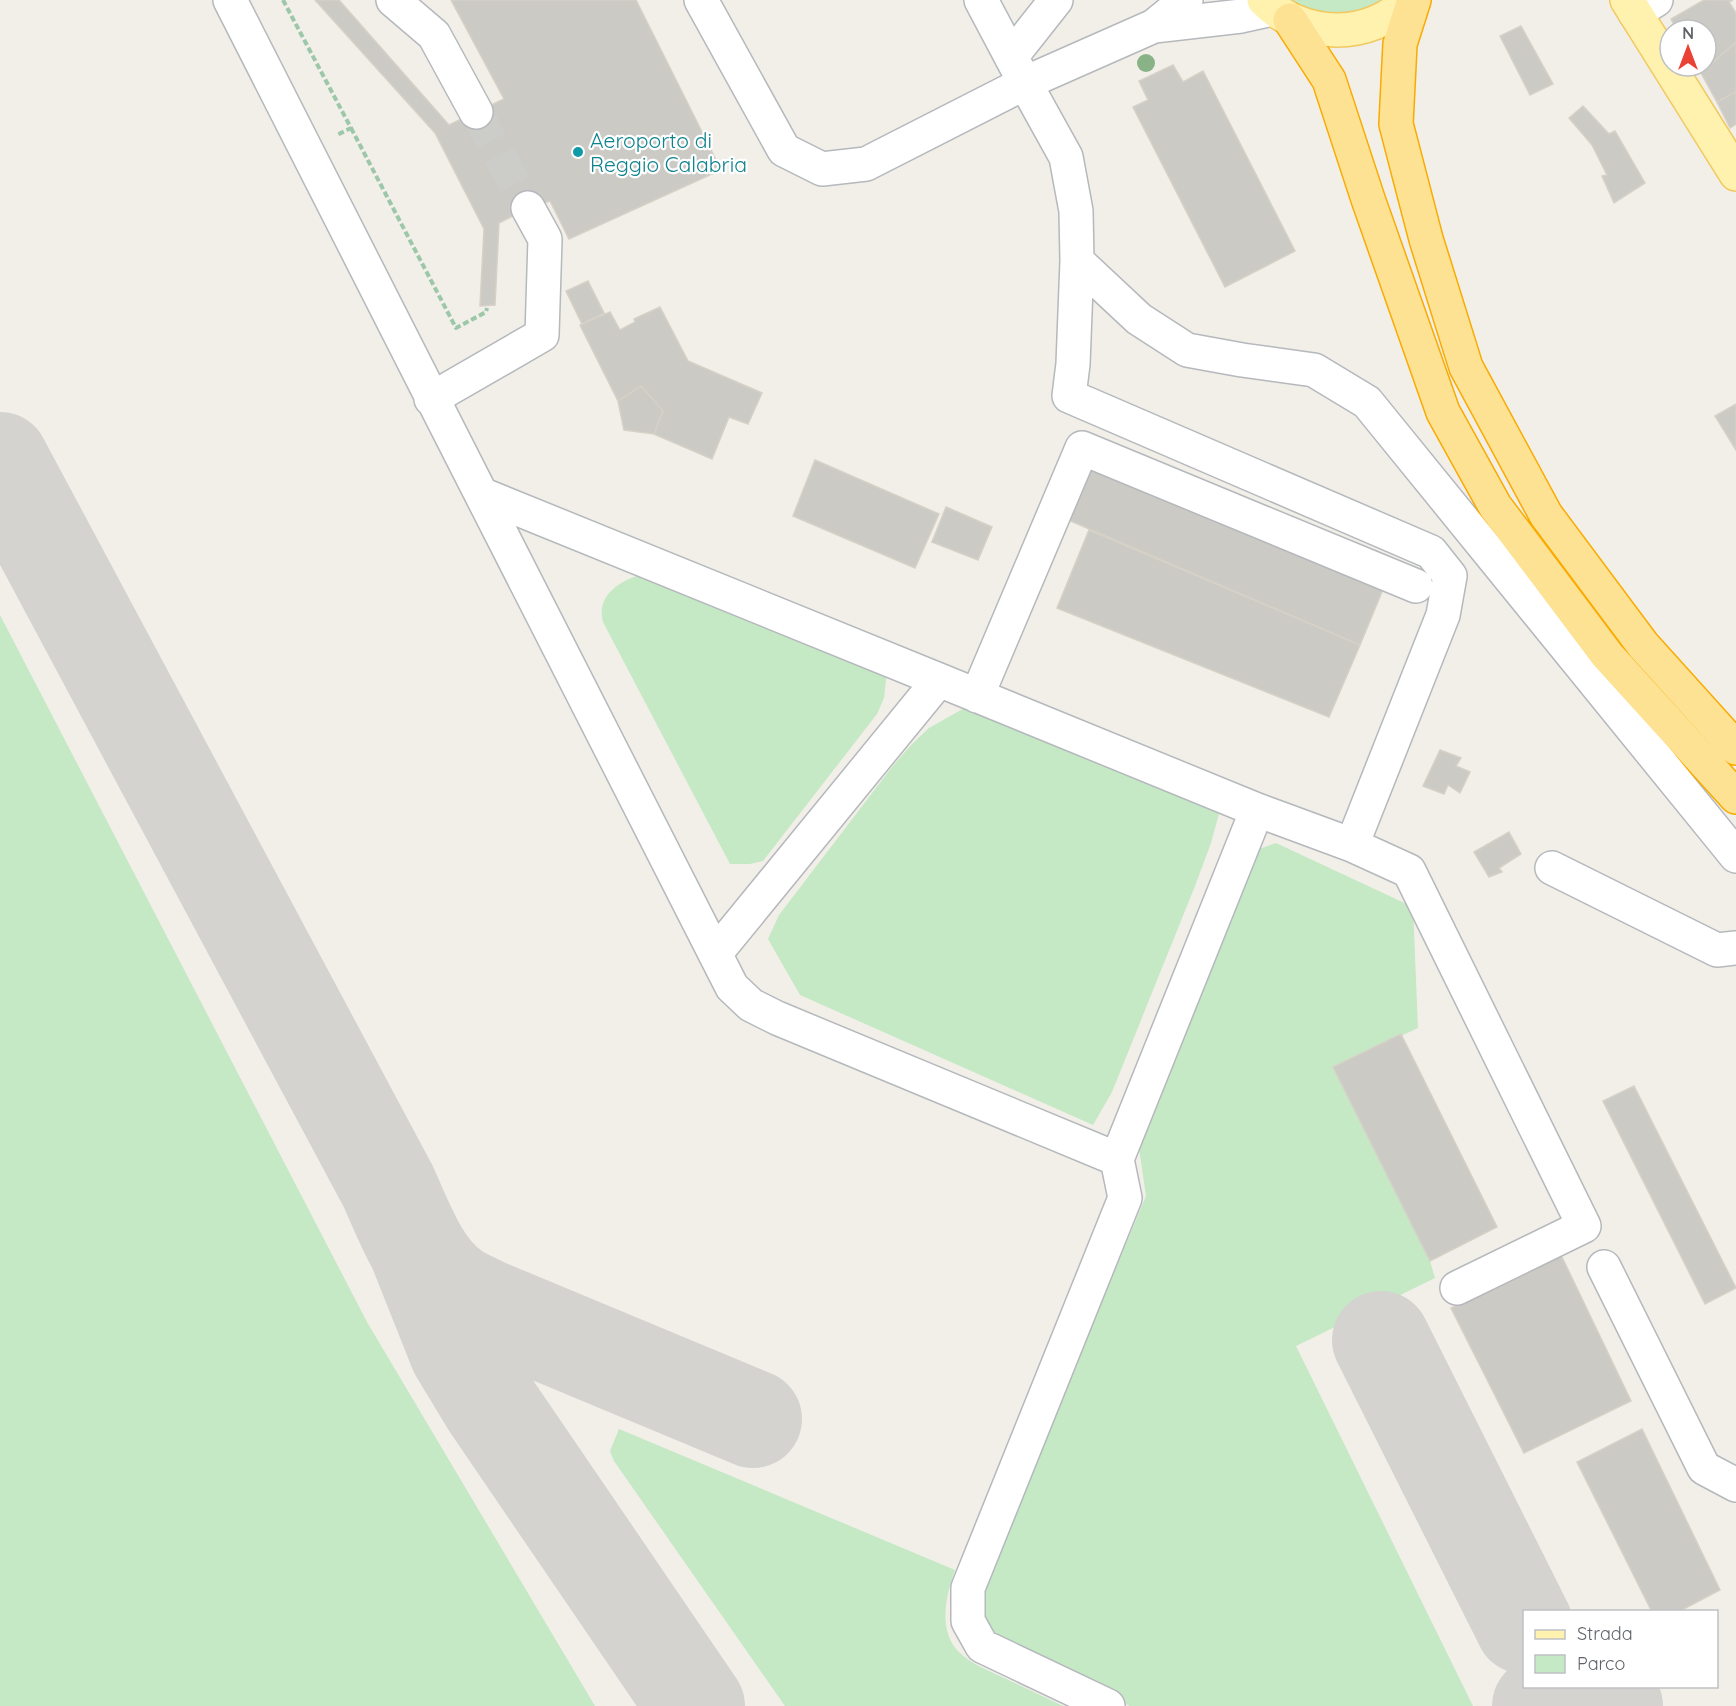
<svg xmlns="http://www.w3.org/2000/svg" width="1736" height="1706" font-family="Quicksand,sans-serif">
<rect width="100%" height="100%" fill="#f1efe8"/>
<!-- green -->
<path fill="#c5e8c5" d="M1284,0H1383L1352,14L1327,17Z
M640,575L887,670L884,698L877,714L763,861L750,864H730L603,622C596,596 619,581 640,575Z
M0,615L367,1322L595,1706H0Z
M968,706L1220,810L1211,843L1195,886L1112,1092L1093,1125L800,995L768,939L779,915L892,767L911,745L929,728Z
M1276,843L1413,907L1418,1028L1333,1067L1430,1261L1435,1278L1296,1346L1473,1706H1130L1010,1649L990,1631L978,1605L983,1586L1146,1196L1139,1148L1251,859L1259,849Z
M619,1429L955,1570C946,1595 937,1632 960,1653C970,1663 987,1670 1000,1676C1021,1686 1042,1696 1063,1706H785L614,1461L610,1451Z"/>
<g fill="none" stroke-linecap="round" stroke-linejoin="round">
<!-- taxiway -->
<path stroke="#d4d3d0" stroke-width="98" d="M0,461L388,1186C405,1223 420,1268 455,1292C464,1298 475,1302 484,1307L753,1419
M419,1253L458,1351L490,1404L696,1706
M1381,1340L1524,1625
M1541,1706C1565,1694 1589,1699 1614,1706"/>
</g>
<!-- building -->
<path fill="#cccac5" stroke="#d6d1c6" stroke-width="1.5" d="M315,0H339L449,125L504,99L451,0H636L721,170L569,239L550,201L528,208L499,223L495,305L480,306L484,229L435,133Z
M1704,0H1733L1729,2L1736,13V42L1701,73L1697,66H1706V30H1677L1671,19Z
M1521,26L1553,84L1530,95L1500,36Z
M1736,42V92L1717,102L1701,73Z
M1173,65L1183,82L1203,71L1295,251L1225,287L1133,107L1148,100L1139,81Z
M1736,92V124L1730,128L1717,102Z
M1583,106L1609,134L1615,131L1645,183L1614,203L1602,176L1607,175L1592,145L1569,118Z
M588,281L604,313L582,324L566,291Z
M660,307L688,361L762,393L748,424L729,417L712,459L654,434L663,411L641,386L618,401L580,325L610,312L620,330L635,322L634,319Z
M641,386L663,411L654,434L624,430L618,401Z
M1736,404V450L1715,416Z
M815,460L939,514L915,568L793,516Z
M1079,463L1384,587L1360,645L1059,516Z
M946,507L992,527L978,560L932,542Z
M1089,530L1360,645L1329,717L1057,608Z
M1440,750L1461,758L1456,766L1470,772L1460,793L1448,785L1444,794L1423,786Z
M1509,832L1521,854L1499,868L1502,872L1489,877L1474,852Z
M1401,1034L1497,1227L1430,1261L1333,1067Z
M1634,1086L1736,1288L1705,1304L1603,1101Z
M1561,1255L1631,1401L1524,1453L1451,1308Z
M1642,1429L1720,1590L1678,1612H1652L1577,1462Z"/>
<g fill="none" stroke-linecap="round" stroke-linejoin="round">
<!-- minor-tunnel -->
<path stroke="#ccccc8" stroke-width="33" stroke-dasharray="33 16" stroke-linecap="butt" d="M476,112L528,208"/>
<defs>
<path id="minor" d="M230,0L481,494
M393,0L434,35L476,112
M701,0L784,150L822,169L866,164L1025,83L981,0
M1186,0L1154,26L1025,83L1066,157L1076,211L1077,261L1139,319L1187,350L1242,360L1314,370L1367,402L1736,856
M1635,13L1656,0
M1154,26L1241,16L1272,9
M1011,57L1056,0
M1077,261L1073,364L1069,396L1431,552L1450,576L1443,615L1352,845L1409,871L1584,1226L1457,1288
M431,399L542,335L545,239L528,208
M939,680L481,494L732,987L751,1005L777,1018L1117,1159L1125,1198L968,1588V1621L982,1646L1108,1706
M977,696L1082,448L1416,586
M1552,868L1717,950L1736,948
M715,954L939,680L1257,810L1352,845
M1117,1159L1257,810
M1604,1267L1704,1468L1736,1485"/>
<path id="major" d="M1264,0C1302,39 1370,41 1408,0
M1627,0L1736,174"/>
<path id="highway" d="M1414,0L1400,44L1396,124L1426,239L1466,367L1546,515L1643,645L1736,748
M1290,20L1329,80L1368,199L1443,412L1495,506L1607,655L1736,797"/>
</defs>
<!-- minor casing -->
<use href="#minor" stroke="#b5b8bc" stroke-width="36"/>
<!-- major casing -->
<use href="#major" stroke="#f2c960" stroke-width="36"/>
<!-- highway casing -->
<use href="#highway" stroke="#f9ab00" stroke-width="36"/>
<!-- path -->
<path stroke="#9cc7a9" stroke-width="4" stroke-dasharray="6 3" stroke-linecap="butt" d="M283,0L351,128L337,135
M351,128L456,328L486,312L487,308"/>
<!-- minor -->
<use href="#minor" stroke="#fff" stroke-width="33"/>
<!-- major -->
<use href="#major" stroke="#fff2af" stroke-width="33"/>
<!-- highway -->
<use href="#highway" stroke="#fde293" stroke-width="33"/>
</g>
<!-- trees -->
<circle fill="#89b387" cx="1146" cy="63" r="9"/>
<!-- markers -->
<circle fill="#0f9aa8" stroke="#fff" stroke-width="2" cx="578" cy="152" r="6"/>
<g text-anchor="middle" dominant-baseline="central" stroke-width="4.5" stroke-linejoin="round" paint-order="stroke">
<!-- culture labels -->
<g font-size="21" fill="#0d838f" stroke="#fff" text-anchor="start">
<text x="590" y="140">Aeroporto di<tspan x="590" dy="24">Reggio Calabria</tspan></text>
</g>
</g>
<!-- legend -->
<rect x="1523" y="1610" width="195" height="78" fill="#ffffff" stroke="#bfc1c3" stroke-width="1.5"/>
<rect x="1535" y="1630" width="30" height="9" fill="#fff2af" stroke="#bfc1c3" stroke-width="1.5"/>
<text x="1577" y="1640" font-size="18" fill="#5f6368">Strada</text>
<rect x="1535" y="1655" width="30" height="18" fill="#c5e8c5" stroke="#bfc1c3" stroke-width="1.5"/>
<text x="1577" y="1670" font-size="18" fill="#5f6368">Parco</text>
<!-- north arrow -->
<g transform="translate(1688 48)"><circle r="28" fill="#ffffff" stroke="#bfc1c3" stroke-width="1.5"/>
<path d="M0-4.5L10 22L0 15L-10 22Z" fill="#ea4335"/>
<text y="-9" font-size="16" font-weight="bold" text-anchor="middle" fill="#5f6368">N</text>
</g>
</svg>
